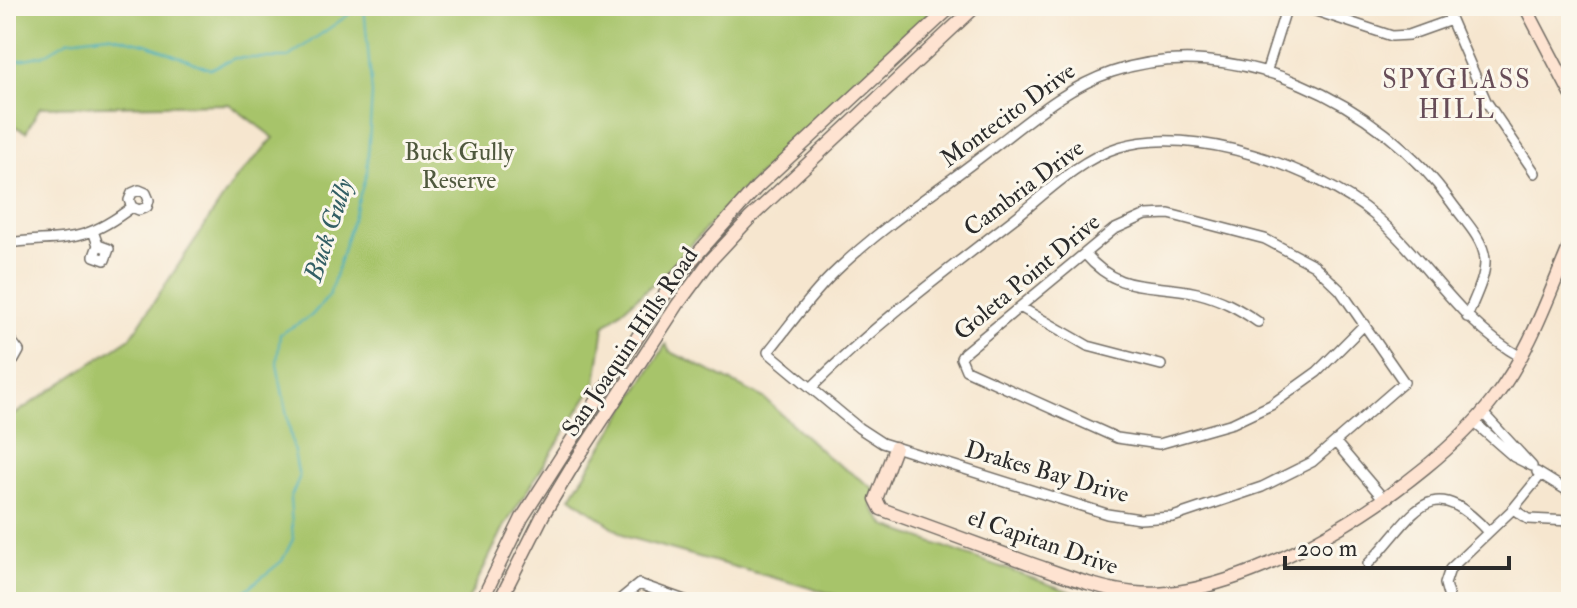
<svg xmlns="http://www.w3.org/2000/svg" width="1577" height="608" font-family="'IM FELL Double Pica',serif">
<rect width="100%" height="100%" fill="#fbf7ec"/>
<filter id="ink" filterUnits="userSpaceOnUse"><feTurbulence type="fractalNoise" baseFrequency=".0125" numOctaves="2"/><feDisplacementMap in="SourceGraphic" scale="16" xChannelSelector="R" yChannelSelector="G"/><feConvolveMatrix kernelMatrix="1 2 1 2 8 2 1 2 1" color-interpolation-filters="sRGB"/></filter>
<filter id="wash" filterUnits="userSpaceOnUse"><feTurbulence type="fractalNoise" baseFrequency=".006" numOctaves="4" result="noise"/><feDisplacementMap in="SourceGraphic" scale="32" xChannelSelector="R" yChannelSelector="G"/><feGaussianBlur stdDeviation="1.8" result="paint"/><feColorMatrix in="noise" values="0 0 0 0 0 0 0 0 0 0 0 0 0 0 0 0 0 1.4 0 .05"/><feComposite in="paint" operator="in"/></filter>
<g filter="url(#wash)">
<rect width="100%" height="100%" fill="#f6e6cf"/>
<!-- green -->
<path fill="#a7c46b" stroke="#69784b" stroke-width="2" d="M6,6H937L879,66L741,191L663,275L604,326L596,383L504,527L467,602H6V420L130,338L235,180L274,138L229,104L40,107L26,132L6,122Z
M1571,276V320L1559,319Z
M666,344L669,351L764,398L828,457L876,490L872,507L886,526L1099,602H861L627,537L571,497Z"/>
<g fill="none" stroke-linecap="round" stroke-linejoin="round">
<!-- stream -->
<path stroke="#3eacbc" stroke-width="2" d="M6,63L44,55L69,40L108,35L149,45L210,69L235,58H287L361,6
M231,602L282,561L293,539L290,499L299,478L277,364L280,334L311,316L329,296L367,172L372,94L364,6"/>
</g>
</g>
<g filter="url(#ink)">
<g fill="none" stroke-linecap="round" stroke-linejoin="round">
<defs>
<path id="street" d="M1301,6L1392,36L1409,35L1451,20
M1445,6L1486,101L1535,173
M1266,73L1287,6
M93,231L98,245L94,256L105,260L109,249L98,245
M6,243C64,236 81,246 132,207L139,210L147,207L149,200L146,193L139,190L132,193L129,200L132,207
M1085,254C1120,295 1149,282 1197,293C1221,299 1238,308 1258,322
M1020,307L1088,346L1161,365
M1365,324L1317,372L1271,405L1233,423L1159,444L1117,438L966,370L961,358L964,353L1113,230L1146,215L1169,214L1265,239L1314,265L1340,290L1404,382L1312,462L1262,487L1173,517L1140,519L1107,514L882,443L859,428L768,352C791,324 812,293 838,269C883,226 937,191 986,153C1026,123 1064,88 1112,72C1234,30 1381,103 1451,202C1463,219 1483,238 1485,259C1486,278 1474,299 1467,317
M6,344L13,343L19,351L14,360L6,359
M811,388C874,325 945,272 1015,218C1047,192 1080,159 1119,147C1192,124 1318,168 1374,215C1427,260 1459,323 1521,357
M1475,423L1514,457L1532,466L1483,413
M1337,444L1382,497
M1537,472L1571,493
M1513,509L1528,519L1571,521
M1368,564C1412,521 1427,465 1488,532
M617,602L639,584L690,602
M1450,602L1445,584L1450,569L1513,509L1540,476"/>
<path id="secondary" d="M1525,6L1571,94
M895,448L876,499L881,509C930,527 980,545 1029,563C1064,575 1098,589 1134,593C1244,605 1428,485 1493,400C1529,354 1548,297 1571,243
M481,602L522,518L674,280L757,187L952,6
M499,602L543,515L575,462L678,304L709,262L749,219L976,6"/>
</defs>
<!-- street casing -->
<use href="#street" stroke="#726c64" stroke-width="12"/>
<!-- secondary casing -->
<use href="#secondary" stroke="#726c64" stroke-width="15"/>
<!-- street -->
<use href="#street" stroke="#fff" stroke-width="9"/>
<!-- secondary -->
<use href="#secondary" stroke="#fee3d1" stroke-width="12"/>
</g>
</g>
<g text-anchor="middle" dominant-baseline="central" stroke-width="6" stroke-linejoin="round" paint-order="stroke">
<!-- street labels -->
<g font-size="24" fill="#2b2b2b" stroke="#fbf7ec">
<text transform="translate(1008 115) rotate(-36)">Montecito Drive</text>
<text transform="translate(1024 188) rotate(-37)">Cambria Drive</text>
<text transform="translate(1027 277) rotate(-40)">Goleta Point Drive</text>
<text transform="translate(630 342) rotate(-56)">San Joaquin Hills Road</text>
<text transform="translate(1047 472) rotate(16)">Drakes Bay Drive</text>
<text transform="translate(1043 542) rotate(19)">el Capitan Drive</text>
</g>
<!-- park labels -->
<g font-size="24" fill="#50593e" stroke="#fbf7ec">
<text x="459" y="152">Buck Gully<tspan x="459" dy="28">Reserve</tspan></text>
</g>
<!-- neighbourhood labels -->
<g font-size="26" letter-spacing="2" fill="#674d58" stroke="#fbf7ec">
<text x="1457" y="80">SPYGLASS<tspan x="1457" dy="30">HILL</tspan></text>
</g>
<!-- water labels -->
<g font-size="26" font-style="italic" fill="#335f65" stroke="#fbf7ec">
<text transform="translate(329 230) rotate(-72)">Buck Gully</text>
</g>
</g>
<!-- margin -->
<rect width="1577" height="608" fill="none" stroke="#fbf7ec" stroke-width="32"/>
<!-- scale -->
<path d="M1285 556v12h224v-12" fill="none" stroke="#2b2b2b" stroke-width="4"/>
<text x="1297" y="556" font-size="24" fill="#2b2b2b" stroke="#fbf7ec" stroke-width="6" paint-order="stroke">200 m</text>
</svg>
